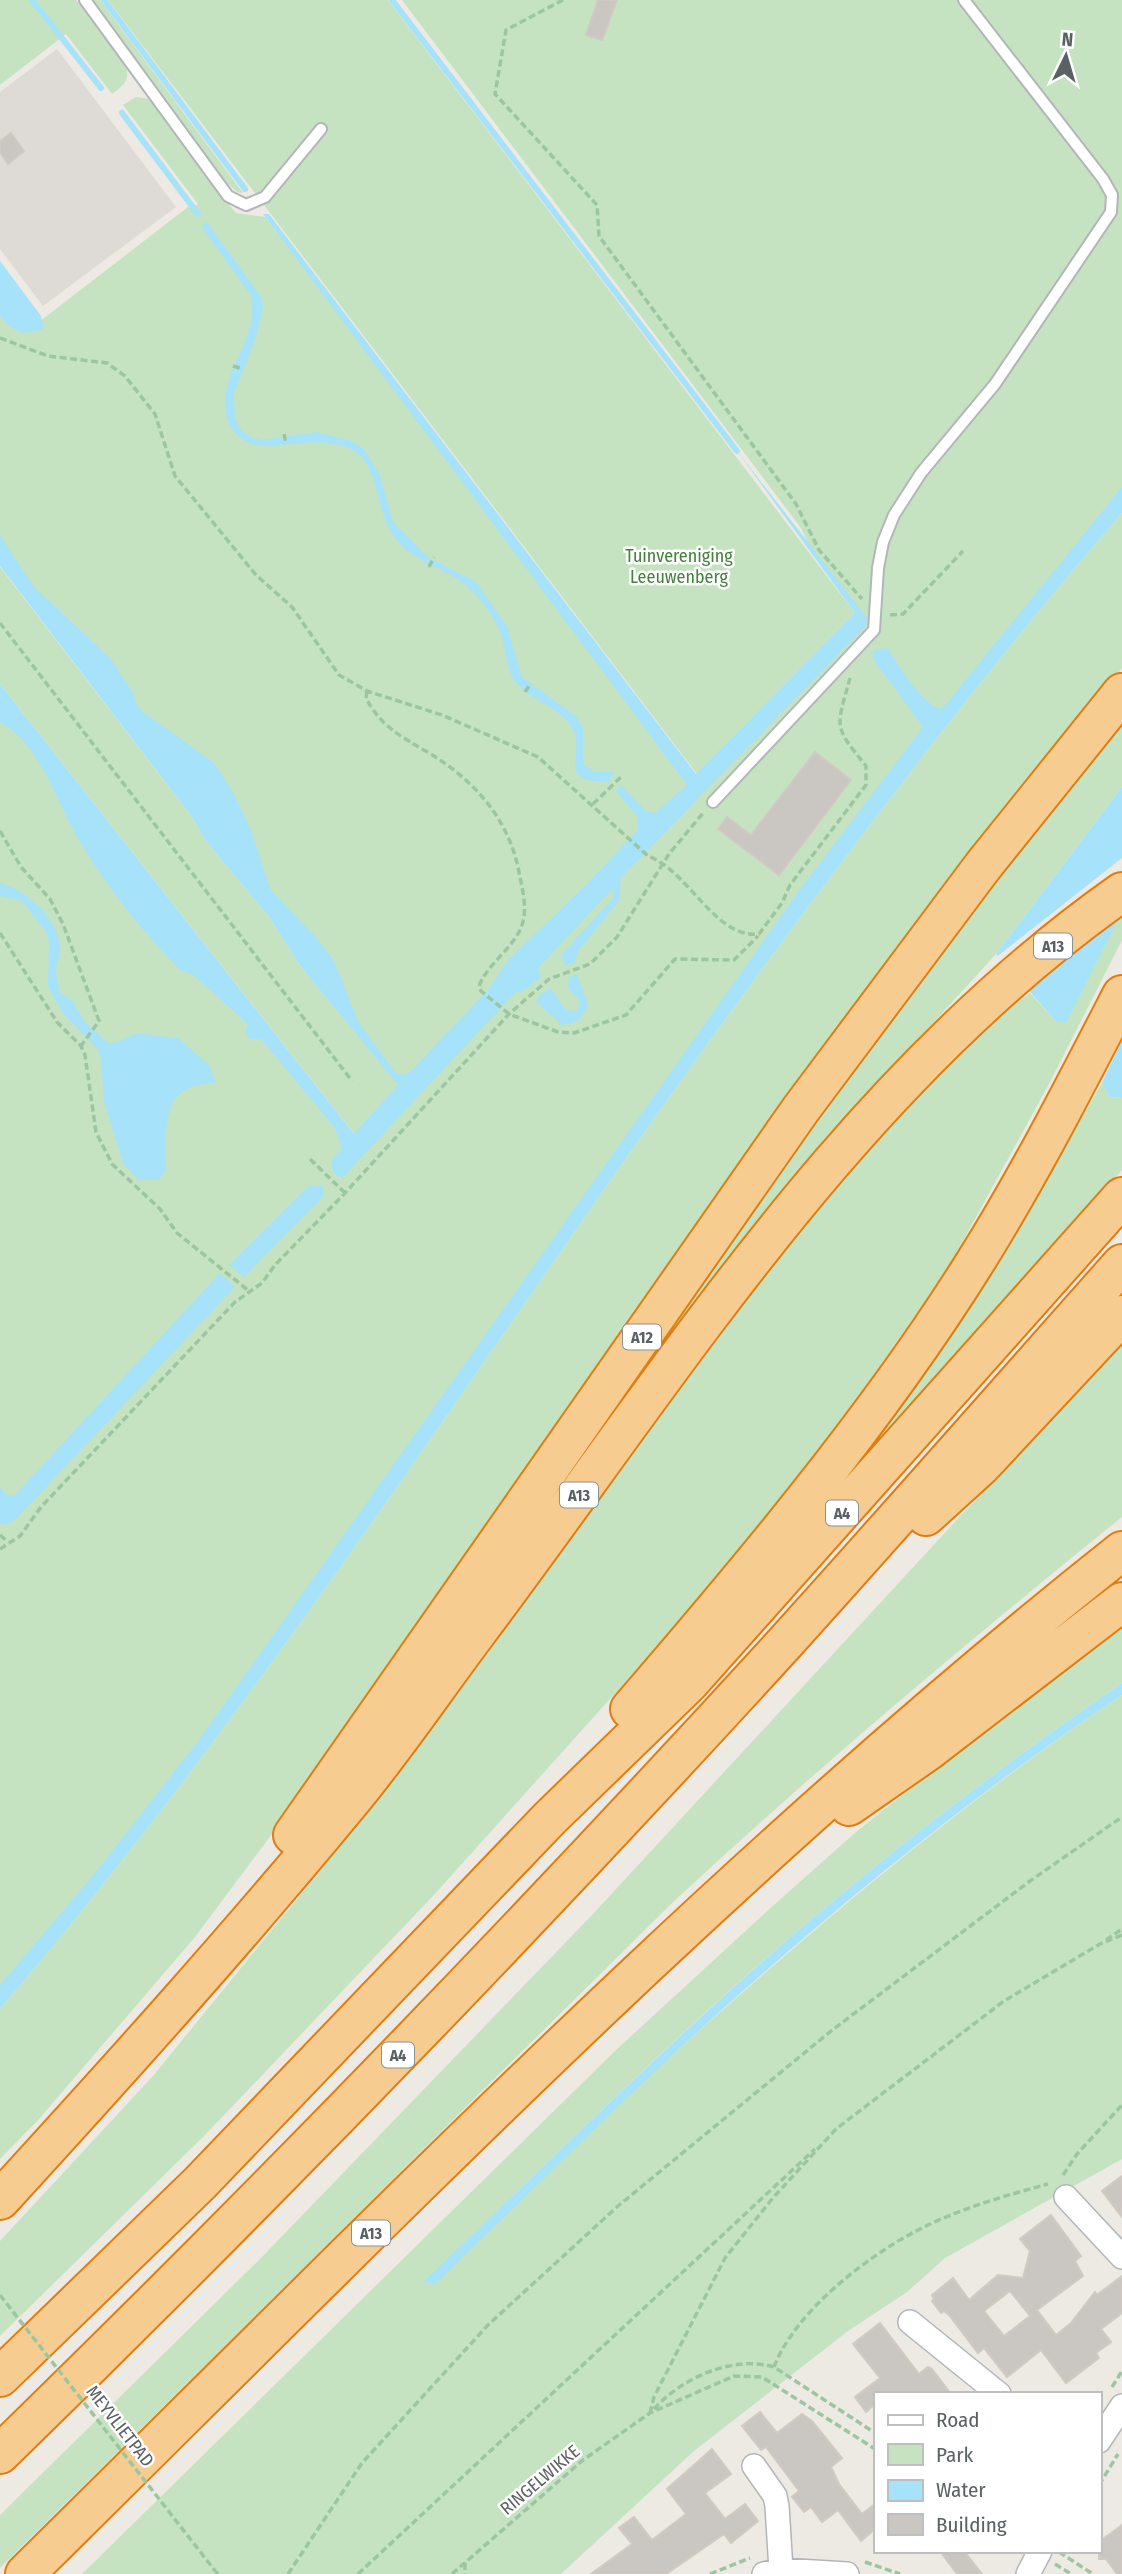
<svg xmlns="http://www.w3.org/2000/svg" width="1122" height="2574" font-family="'Fira Sans Condensed',sans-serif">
<rect width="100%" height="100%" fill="#ede9e3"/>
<!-- industrial -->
<path fill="#dedbd7" d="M57,49L176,207L43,306L0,249V92Z"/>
<!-- green -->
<path fill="#c6e3c1" d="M0,0H76L125,63C131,79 125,85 112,94L66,34L0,85Z
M90,0H100L243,193L237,192L226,182Z
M108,0H388L855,613L697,774Z
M402,0H1122V502L794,898L272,1654L0,1996V690L357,1145L406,1092L0,557V273L39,322L188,207L192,208L198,204L123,105L136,97L152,99L193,160L236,213L265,217L698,787L862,620L809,546L801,528Z
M1122,513V668L371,1701L195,1937L39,2119L0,2159V2009C262,1704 476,1364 711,1039C842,859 977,680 1122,513Z
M0,567L192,817L206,841L270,918L298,963L399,1085L355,1135L0,684Z
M1122,719V787L996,954L809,1159L623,1402L622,1395L935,952Z
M1122,912V940L1049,1084L947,1270L825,1444L680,1621L432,1897L205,2135L0,2336V2241L153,2076L319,1872L503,1633L789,1238L928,1079L998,1016L1030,993L1056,1021Z
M1102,1083L1110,1097L1122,1098V1170L797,1538L1036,1193Z
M1122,1341V1517C967,1642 816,1769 670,1905L0,2568V2515L262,2257L593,1914Z
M1122,1620V1683C1005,1763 893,1849 786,1941C660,2049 543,2168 424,2282C648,2077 869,1865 1122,1695V2159L945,2258L907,2292L848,2331L694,2451L561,2574H82L616,2050L775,1904L856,1832Z"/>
<!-- water -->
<path fill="#a6e2f9" d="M263,214H269L696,774L855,613L737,451L867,618L865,627L621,878L619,901L578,951L575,962L565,966L561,955L613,898V888L538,968L541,977L522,992H516L342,1178L334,1174L331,1161L342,1148L335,1128L261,1039H250L245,1033L248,1024L192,974L180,970C142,931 108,889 80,842C56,802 42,746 0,722V684L354,1134L398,1085L298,963L270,918L206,841L192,817L0,566V535L34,587L111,659L132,691L138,708L214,763L233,792L251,830L270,889L316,937L334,961L358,1021L396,1073L404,1075L412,1070L488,990L510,958L587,884L638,830L637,816L616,791L621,785L646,811L655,813L687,785Z
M207,222L262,298L263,309L255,340L234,393L235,419L241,430L250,437L263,440L317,432L352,441L364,449L379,473L393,522L428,557L476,582L507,626L522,677L576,716L583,728V764L595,772H614L610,781C551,784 589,752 571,726C557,705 528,700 514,680C505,665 506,645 499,629C493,616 482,601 472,591C450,567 411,565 391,532C376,508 378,462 351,449C309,429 249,466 230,425C208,380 264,339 250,294L201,226Z
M0,261L41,316L44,329C23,336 15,333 0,316Z
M1122,487V513C977,680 842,859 711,1039C476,1364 262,1704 0,2009V1985L95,1873L199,1740L798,892L923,727L875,662L872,654L875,650L887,648C898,663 923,707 942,709Z
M1122,787V912L1066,1023L1056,1021L996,954Z
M0,883C27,890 58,918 60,948C61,956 57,963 56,970C56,977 59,985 60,992L72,1000L85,1022L108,1043C121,1044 125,1036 136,1034C146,1033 165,1038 178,1038L209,1065L216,1083C171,1084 168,1107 165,1145C164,1160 171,1169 158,1180H139L124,1165L104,1102L100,1052L63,1013L48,987L49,942L46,932L22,901L0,896Z
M577,974L588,1004C583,1018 576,1024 562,1025L536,1002L540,994L551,989L566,1010L577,1011L580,1001L568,988L569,977Z
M1122,1041V1098L1110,1097L1102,1083Z
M310,1185L323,1186V1197L244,1277L229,1265Z
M220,1273L235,1287L16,1519L7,1525L0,1524V1487L5,1494L14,1496Z
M1122,1683V1695C965,1800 818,1921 679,2049C596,2126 517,2206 435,2284L423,2282C543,2168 660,2050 786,1941C893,1849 1005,1763 1122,1683Z"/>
<!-- pier -->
<path fill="#ede9e3" d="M1122,858V915L1025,992L995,958Z"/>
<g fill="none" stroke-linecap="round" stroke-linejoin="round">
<!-- stream -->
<path stroke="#a6e2f9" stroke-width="6" d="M32,0L101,88
M104,0L245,189
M392,0L737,451
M122,113L198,214"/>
</g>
<!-- building -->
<path fill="#cac6c2" stroke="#d1cac2" stroke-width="2" fill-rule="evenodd" d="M598,0H617L602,40L586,35Z
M11,133L24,151L8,164L0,152V141Z
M815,752L851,780L779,875L718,829L727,817L751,835Z
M1122,2176V2217L1102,2191Z
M1051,2215L1081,2256L1075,2261L1083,2276L1037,2310L1056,2335L1071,2323L1095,2292L1097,2295L1122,2276V2313L1101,2329L1111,2342L1096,2353L1099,2358L1066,2383L1041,2350L1007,2377L984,2348L978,2353L949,2315L944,2311L941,2313L932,2301L934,2299L932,2295L953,2278L969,2300L998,2275L1023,2278L1030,2251L1020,2239ZM1010,2291L1030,2316L1004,2336L984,2311Z
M880,2323L919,2374L928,2367L932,2369L951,2394H875V2404L866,2412L855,2397L880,2378L853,2344Z
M760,2412L777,2433L802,2414L812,2421L842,2458L831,2467L839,2484L862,2514L875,2504V2529L861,2541L838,2510L822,2522L811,2507L804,2512L792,2497L799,2491L766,2447L761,2450L742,2426Z
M712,2449L731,2474L705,2493L725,2519L745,2504L758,2521L731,2543L724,2534L666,2574H591L632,2544L619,2528L634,2517L652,2540L686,2514L667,2489Z
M1122,2525V2574H1117L1106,2559H1099V2542Z
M940,2551H964L982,2574H957Z"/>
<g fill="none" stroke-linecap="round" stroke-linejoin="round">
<defs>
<path id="lane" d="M85,0L228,196L246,205L265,197L321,129
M713,802L874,630L878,568L883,542L894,515L921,473L995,384L1111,212L1112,195L1103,179L964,0"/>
<path id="street" d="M1066,2197L1122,2257
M910,2322L999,2394
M1099,2441L1122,2406
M754,2466L775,2496L777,2506L781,2570
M764,2574L781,2570L847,2574
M1028,2574L1040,2551"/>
<path id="highway" d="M926,1516L981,1466L1122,1315
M630,1709C749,1571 877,1419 974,1264C1028,1178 1075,1086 1122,995
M849,1806L928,1751L1122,1602
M293,1835L801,1109L983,866L1122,693
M0,2200C119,2070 238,1938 350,1802C394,1749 433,1691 475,1635C672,1373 849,1084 1122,892
M0,2377L200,2183L550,1818L689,1683L1122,1197
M0,2454C269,2192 530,1922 783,1645C897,1519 1009,1391 1122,1264
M25,2574C381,2223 729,1862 1122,1551"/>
</defs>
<!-- lane casing -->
<use href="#lane" stroke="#b3b6b9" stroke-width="14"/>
<!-- street casing -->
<use href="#street" stroke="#b3b6b9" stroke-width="26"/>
<!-- highway casing -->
<use href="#highway" stroke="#e17d0e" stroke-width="42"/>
<!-- path -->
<path stroke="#9cc6a1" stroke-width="3.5" stroke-dasharray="7 3.5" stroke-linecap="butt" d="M563,0L506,30L495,94L597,205L599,236L796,504L819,550L862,599
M0,338L48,356L107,363L125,376L155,414L175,476L256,575L292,607L339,675L367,691L442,715L538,757L648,856C689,871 715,939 759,934L782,903L790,885L866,785V766C833,725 836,729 850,678
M233,366L243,369
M284,434L286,444
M429,567L434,557
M890,615L903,614L963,551
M0,623L352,1081
M367,691L366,698C381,727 402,737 429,753C474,780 509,819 519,872C522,889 528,907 522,925C514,948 488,963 479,986L481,991L509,1014L558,1032L574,1033L626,1015L675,959L734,960L758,936
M525,692L531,683
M593,804L623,775
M0,831L21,867L50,899L63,924L99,1021L81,1046
M0,933L57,1022L81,1046L85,1055L96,1132L112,1164L160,1209L177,1233L249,1291
M310,1159L345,1193
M0,1535L8,1542
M0,1549L20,1536L41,1507L235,1302L262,1283L275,1265L345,1193L509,1014L549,979L590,964L617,937L669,854L704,812
M1106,1940L1122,1929
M1063,2175L1077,2154L1122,2105
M774,2367C795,2312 865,2258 916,2231C958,2209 1004,2196 1048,2184
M1112,2387L1122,2371
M654,2409C682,2378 732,2355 774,2367L875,2433
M650,2413L654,2397L725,2258L772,2199L836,2129L1004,2001L1100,1944L1122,1935
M1099,2485L1118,2454
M1059,2552L1093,2574
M865,2562L900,2574
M465,2563V2574
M1055,2564L1071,2574
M216,2572L218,2574
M288,2574L362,2463L488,2325L618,2206L831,2031L1030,1881L1122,1817
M358,2574L815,2149
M452,2574L583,2460L650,2413L734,2376L762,2377L875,2449
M710,2574L750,2558"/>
<!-- lane -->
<use href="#lane" stroke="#fff" stroke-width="10"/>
<!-- street -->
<use href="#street" stroke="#fff" stroke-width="23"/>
<!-- highway -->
<use href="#highway" stroke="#f6cc91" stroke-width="38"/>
<!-- path-bridge -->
<path stroke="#9cc6a1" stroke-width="3.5" stroke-dasharray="7 3.5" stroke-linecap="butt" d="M0,2295L216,2572"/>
</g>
<g text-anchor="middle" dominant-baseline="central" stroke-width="5" stroke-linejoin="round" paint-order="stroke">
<!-- shield labels -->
<g fill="#fff" stroke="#8c9092" stroke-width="2">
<rect x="1034" y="933.5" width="38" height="25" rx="5"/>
<rect x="623" y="1324.5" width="38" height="25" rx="5"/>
<rect x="560" y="1482.5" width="38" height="25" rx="5"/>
<rect x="826" y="1500.5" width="32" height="25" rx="5"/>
<rect x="382" y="2042.5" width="32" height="25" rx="5"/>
<rect x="352" y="2220.5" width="38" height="25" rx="5"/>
</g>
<g font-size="16" font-weight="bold" fill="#5b6063">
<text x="1053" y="946">A13</text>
<text x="642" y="1337">A12</text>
<text x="579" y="1495">A13</text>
<text x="842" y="1513">A4</text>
<text x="398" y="2055">A4</text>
<text x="371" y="2233">A13</text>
</g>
<!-- park labels -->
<g font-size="18" fill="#42823a" stroke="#fff">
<text x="679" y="556">Tuinvereniging<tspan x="679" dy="21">Leeuwenberg</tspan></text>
</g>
<!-- street labels -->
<g font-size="18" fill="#5b6063" stroke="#fff">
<text transform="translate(120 2426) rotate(52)">MEYVLIETPAD</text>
<text transform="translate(540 2480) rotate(-40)">RINGELWIKKE</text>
</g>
</g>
<!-- legend -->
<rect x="874" y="2392" width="228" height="161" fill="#ffffff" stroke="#bdbfc1" stroke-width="2"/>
<rect x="888" y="2415" width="35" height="10" fill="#ffffff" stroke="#bdbfc1" stroke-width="2"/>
<text x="936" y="2427" font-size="21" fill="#5b6063">Road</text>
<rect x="888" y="2444" width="35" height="21" fill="#c6e3c1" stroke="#bdbfc1" stroke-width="2"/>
<text x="936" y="2462" font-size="21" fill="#5b6063">Park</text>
<rect x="888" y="2480" width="35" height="21" fill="#a6e2f9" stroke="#bdbfc1" stroke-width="2"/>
<text x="936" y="2497" font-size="21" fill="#5b6063">Water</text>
<rect x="888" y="2514" width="35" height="21" fill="#cac6c2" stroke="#bdbfc1" stroke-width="2"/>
<text x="936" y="2532" font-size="21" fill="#5b6063">Building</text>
<!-- north arrow -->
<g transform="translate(1066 56) rotate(5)" stroke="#ffffff" stroke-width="5" paint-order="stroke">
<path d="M0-5L12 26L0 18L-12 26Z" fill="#5b6063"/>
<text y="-10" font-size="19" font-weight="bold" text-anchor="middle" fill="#5b6063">N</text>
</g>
</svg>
